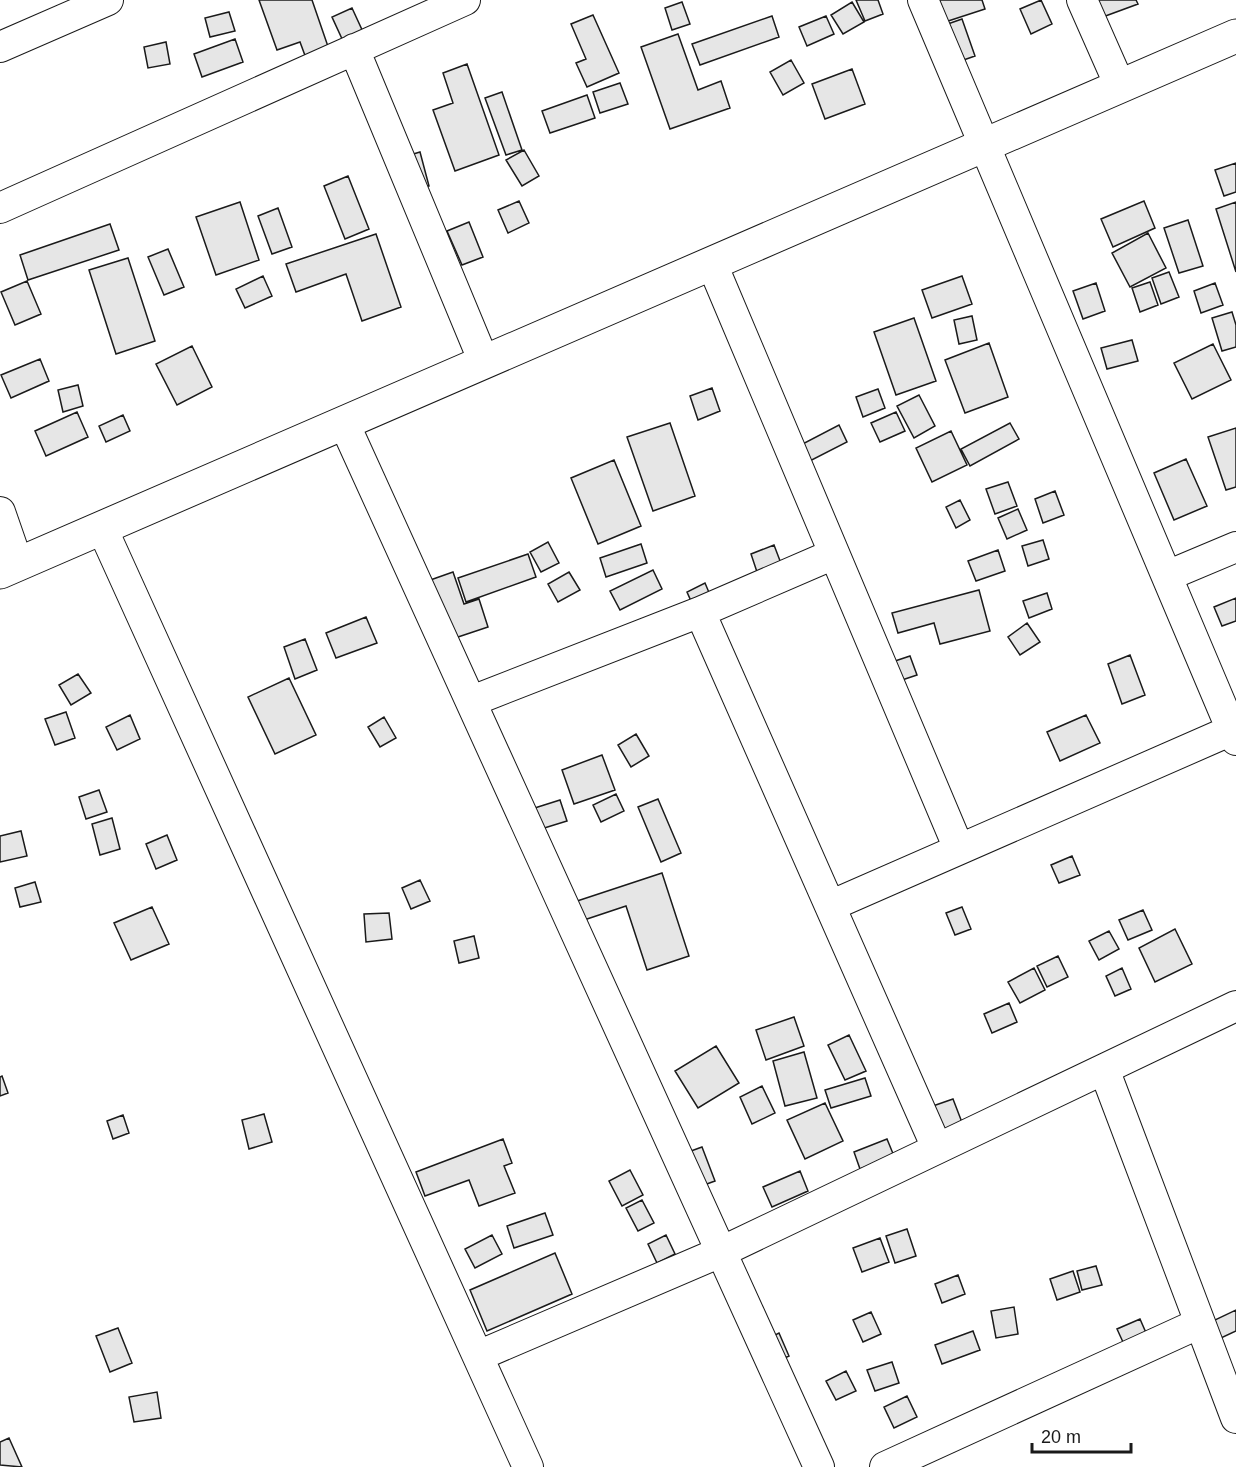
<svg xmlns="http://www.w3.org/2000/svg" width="1236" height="1467" font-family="Arial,sans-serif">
<rect width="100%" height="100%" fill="#fff"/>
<!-- building -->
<path fill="#e6e6e6" stroke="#1a1a1a" stroke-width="1.5" d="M259,0H312L333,61L310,69L300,42L277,50Z
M856,0H878L883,14L865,21Z
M933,0H982L985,9L939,24Z
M1041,0L1052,24L1031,34L1020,9Z
M1093,0H1136L1138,4L1100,18Z
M682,2L690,24L672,30L665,8Z
M852,2L864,22L843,34L831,15Z
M352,8L369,45L349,54L332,17Z
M229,12L235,31L210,37L205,18Z
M593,15L619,73L587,87L576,63L586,59L571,24Z
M772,16L779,37L700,65L692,44Z
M826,16L834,34L807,46L799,27Z
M962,19L975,56L955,63L942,26Z
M678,34L698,90L721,81L730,108L670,129L641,47Z
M235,39L243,62L202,77L194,54Z
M166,42L170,64L148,68L144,47Z
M791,60L804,83L783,95L770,72Z
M467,64L499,155L455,171L433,110L453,103L443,73Z
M852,69L865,104L825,119L812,84Z
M620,83L628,104L600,113L593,92Z
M502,92L522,150L506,155L485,98Z
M587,95L595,118L550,133L542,111Z
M524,150L539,176L522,186L506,160Z
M420,152L429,186L410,191L400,158Z
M1236,163V192L1224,196L1215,170Z
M348,176L369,229L345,239L324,186Z
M519,201L529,223L508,233L498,210Z
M1144,201L1155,228L1113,247L1101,219Z
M240,202L259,260L216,275L196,217Z
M1236,202V272L1216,209Z
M278,208L292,247L272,254L258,216Z
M1188,220L1203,266L1179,273L1164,228Z
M469,222L483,257L462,265L447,231Z
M110,224L119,250L28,280L20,255Z
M1148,233L1166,268L1130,287L1112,253Z
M376,234L401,307L362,321L346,274L296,292L286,264Z
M168,249L184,287L164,295L148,257Z
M128,258L155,341L116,354L89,270Z
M1169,272L1179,297L1161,304L1152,278Z
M263,276L272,296L245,308L236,289Z
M962,276L972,304L932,318L922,290Z
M27,281L41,314L15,325L1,292Z
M1150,282L1158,305L1140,312L1132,288Z
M1096,283L1105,311L1083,319L1073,291Z
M1215,283L1223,305L1201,313L1194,291Z
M1232,312L1236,325V347L1222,351L1212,318Z
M972,316L977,340L959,344L954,320Z
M914,318L936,381L896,395L874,332Z
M1132,340L1138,361L1107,369L1101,348Z
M989,343L1008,397L965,413L945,360Z
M1213,344L1231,380L1192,399L1174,363Z
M192,346L212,387L177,405L156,364Z
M40,359L49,381L11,398L1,375Z
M78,385L83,406L63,412L58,390Z
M712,388L720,411L698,420L690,396Z
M878,389L885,408L863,417L856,397Z
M919,395L935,426L914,438L897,406Z
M77,412L88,437L46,456L35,431Z
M896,412L905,431L880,442L871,423Z
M123,415L130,431L106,442L99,426Z
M670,423L695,496L653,511L627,437Z
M1010,423L1019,439L970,466L961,449Z
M839,425L847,442L800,466L791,450Z
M1236,428V487L1226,490L1208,437Z
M951,431L967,465L932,482L916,448Z
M1186,459L1207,506L1174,520L1154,473Z
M614,460L641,526L598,544L571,478Z
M1008,482L1017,506L995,514L986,489Z
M1055,491L1064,515L1043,523L1035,499Z
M960,500L970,520L956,528L946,507Z
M1018,509L1027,530L1007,539L998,518Z
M1043,540L1049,559L1028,566L1022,546Z
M548,542L559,563L541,572L530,552Z
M641,544L647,563L606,577L600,558Z
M774,545L782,566L758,575L751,554Z
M998,550L1005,571L976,581L968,561Z
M528,554L536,577L466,602L458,578Z
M653,570L662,589L620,610L610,591Z
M453,572L464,604L479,599L488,627L440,643L419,584Z
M569,572L580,590L558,602L548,584Z
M705,583L713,602L695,610L687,592Z
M979,590L990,631L940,644L934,623L898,633L892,613Z
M1047,593L1052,609L1029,618L1023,601Z
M1236,598V621L1222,626L1214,607Z
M366,617L377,643L336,658L326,633Z
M1027,623L1040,642L1020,655L1008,637Z
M305,639L317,670L295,679L284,647Z
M1130,655L1145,695L1122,704L1108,664Z
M910,656L917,675L899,681L892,662Z
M78,674L91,693L71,705L59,685Z
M289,678L316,735L275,754L248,697Z
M66,712L75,738L55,745L45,719Z
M130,715L140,739L117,750L106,727Z
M1086,715L1100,743L1060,761L1047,732Z
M384,717L396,738L380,747L368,727Z
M636,734L649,756L631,767L618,745Z
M602,755L615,790L574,804L562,770Z
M99,790L107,812L86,819L79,797Z
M616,794L624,811L601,822L593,805Z
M658,799L681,853L661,862L638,807Z
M560,800L567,821L528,833L522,812Z
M112,818L120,849L100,855L92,824Z
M21,831L27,856L0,862V836Z
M167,835L177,860L156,869L146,844Z
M1072,856L1080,875L1059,883L1051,865Z
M662,873L689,956L647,970L626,906L572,924L565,905Z
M420,880L430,901L411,909L402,888Z
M35,882L41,902L20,907L15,888Z
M152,907L169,944L131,960L114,923Z
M962,907L971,929L955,935L946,913Z
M1143,910L1152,930L1128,940L1119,920Z
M389,913L392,939L366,942L364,914Z
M1175,929L1192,964L1155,982L1139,948Z
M1109,931L1119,949L1099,960L1089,941Z
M474,936L479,958L459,963L454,941Z
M1058,956L1068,977L1047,987L1037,966Z
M1034,968L1045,990L1020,1003L1008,982Z
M1122,968L1131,989L1115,996L1106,976Z
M1009,1003L1017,1022L992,1033L984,1014Z
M794,1017L804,1046L766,1060L756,1030Z
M849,1035L866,1071L845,1080L828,1045Z
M716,1046L739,1083L698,1108L675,1071Z
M804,1052L817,1098L785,1106L773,1061Z
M2,1076L8,1093L0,1096V1077Z
M865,1078L871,1096L831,1108L825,1090Z
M762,1086L775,1113L752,1124L740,1097Z
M953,1099L963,1125L939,1134L930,1107Z
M825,1103L843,1141L805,1159L787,1120Z
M264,1114L272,1142L249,1149L242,1120Z
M123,1115L129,1133L113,1139L107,1121Z
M503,1139L512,1163L504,1166L515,1193L479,1206L469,1180L425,1196L416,1172Z
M887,1139L894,1156L860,1169L854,1152Z
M702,1147L715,1181L693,1189L680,1155Z
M630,1170L643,1195L622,1206L609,1181Z
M800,1171L808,1191L772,1207L763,1187Z
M642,1200L654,1223L638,1231L626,1208Z
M545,1213L553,1235L514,1248L507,1226Z
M907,1229L916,1256L895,1263L886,1236Z
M492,1235L502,1254L475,1268L465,1249Z
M666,1235L675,1254L657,1263L648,1244Z
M880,1238L889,1262L862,1272L853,1248Z
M555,1253L572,1294L487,1331L470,1290Z
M1096,1266L1102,1285L1082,1290L1077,1271Z
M1073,1271L1080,1292L1057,1300L1050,1279Z
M958,1275L965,1294L942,1303L935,1284Z
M1014,1307L1018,1334L996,1338L991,1311Z
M1236,1310V1331L1206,1345L1198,1328Z
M871,1312L881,1334L863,1342L853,1320Z
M1140,1319L1150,1342L1128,1353L1117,1329Z
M118,1328L132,1363L110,1372L96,1336Z
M973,1331L980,1350L942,1364L935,1345Z
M779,1333L789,1356L773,1363L763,1341Z
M892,1362L899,1383L875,1391L867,1370Z
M846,1371L856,1391L836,1400L826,1381Z
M157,1392L161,1418L134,1422L129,1397Z
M907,1396L917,1417L894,1428L884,1407Z
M9,1438L22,1467L0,1465V1442Z"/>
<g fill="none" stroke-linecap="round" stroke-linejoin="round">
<defs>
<path id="minor" d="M923,0L1236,740
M1082,0L1120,86
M0,47L108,0
M354,49L484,362
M0,208L465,0
M712,264L959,849
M344,423L819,1467
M0,512L18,564
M102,528L528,1467
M1167,576L1236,547
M700,612L937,1148
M472,701L700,612L834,554
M830,906L1232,730
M1104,1069L1236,1418
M478,1356L723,1251L1236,1006
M885,1467L1200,1323"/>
<path id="primary" d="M0,572L1236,36"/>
</defs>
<!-- minor casing -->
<use href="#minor" stroke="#1a1a1a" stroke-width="32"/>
<!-- primary casing -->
<use href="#primary" stroke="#1a1a1a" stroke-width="35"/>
<!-- minor -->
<use href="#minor" stroke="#fff" stroke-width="30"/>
<!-- primary -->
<use href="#primary" stroke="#fff" stroke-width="33"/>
</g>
<!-- scale -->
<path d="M1032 1443v9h99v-9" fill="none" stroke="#1a1a1a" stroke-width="3"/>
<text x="1041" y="1443" font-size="18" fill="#1a1a1a" stroke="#ffffff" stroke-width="4.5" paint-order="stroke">20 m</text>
</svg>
